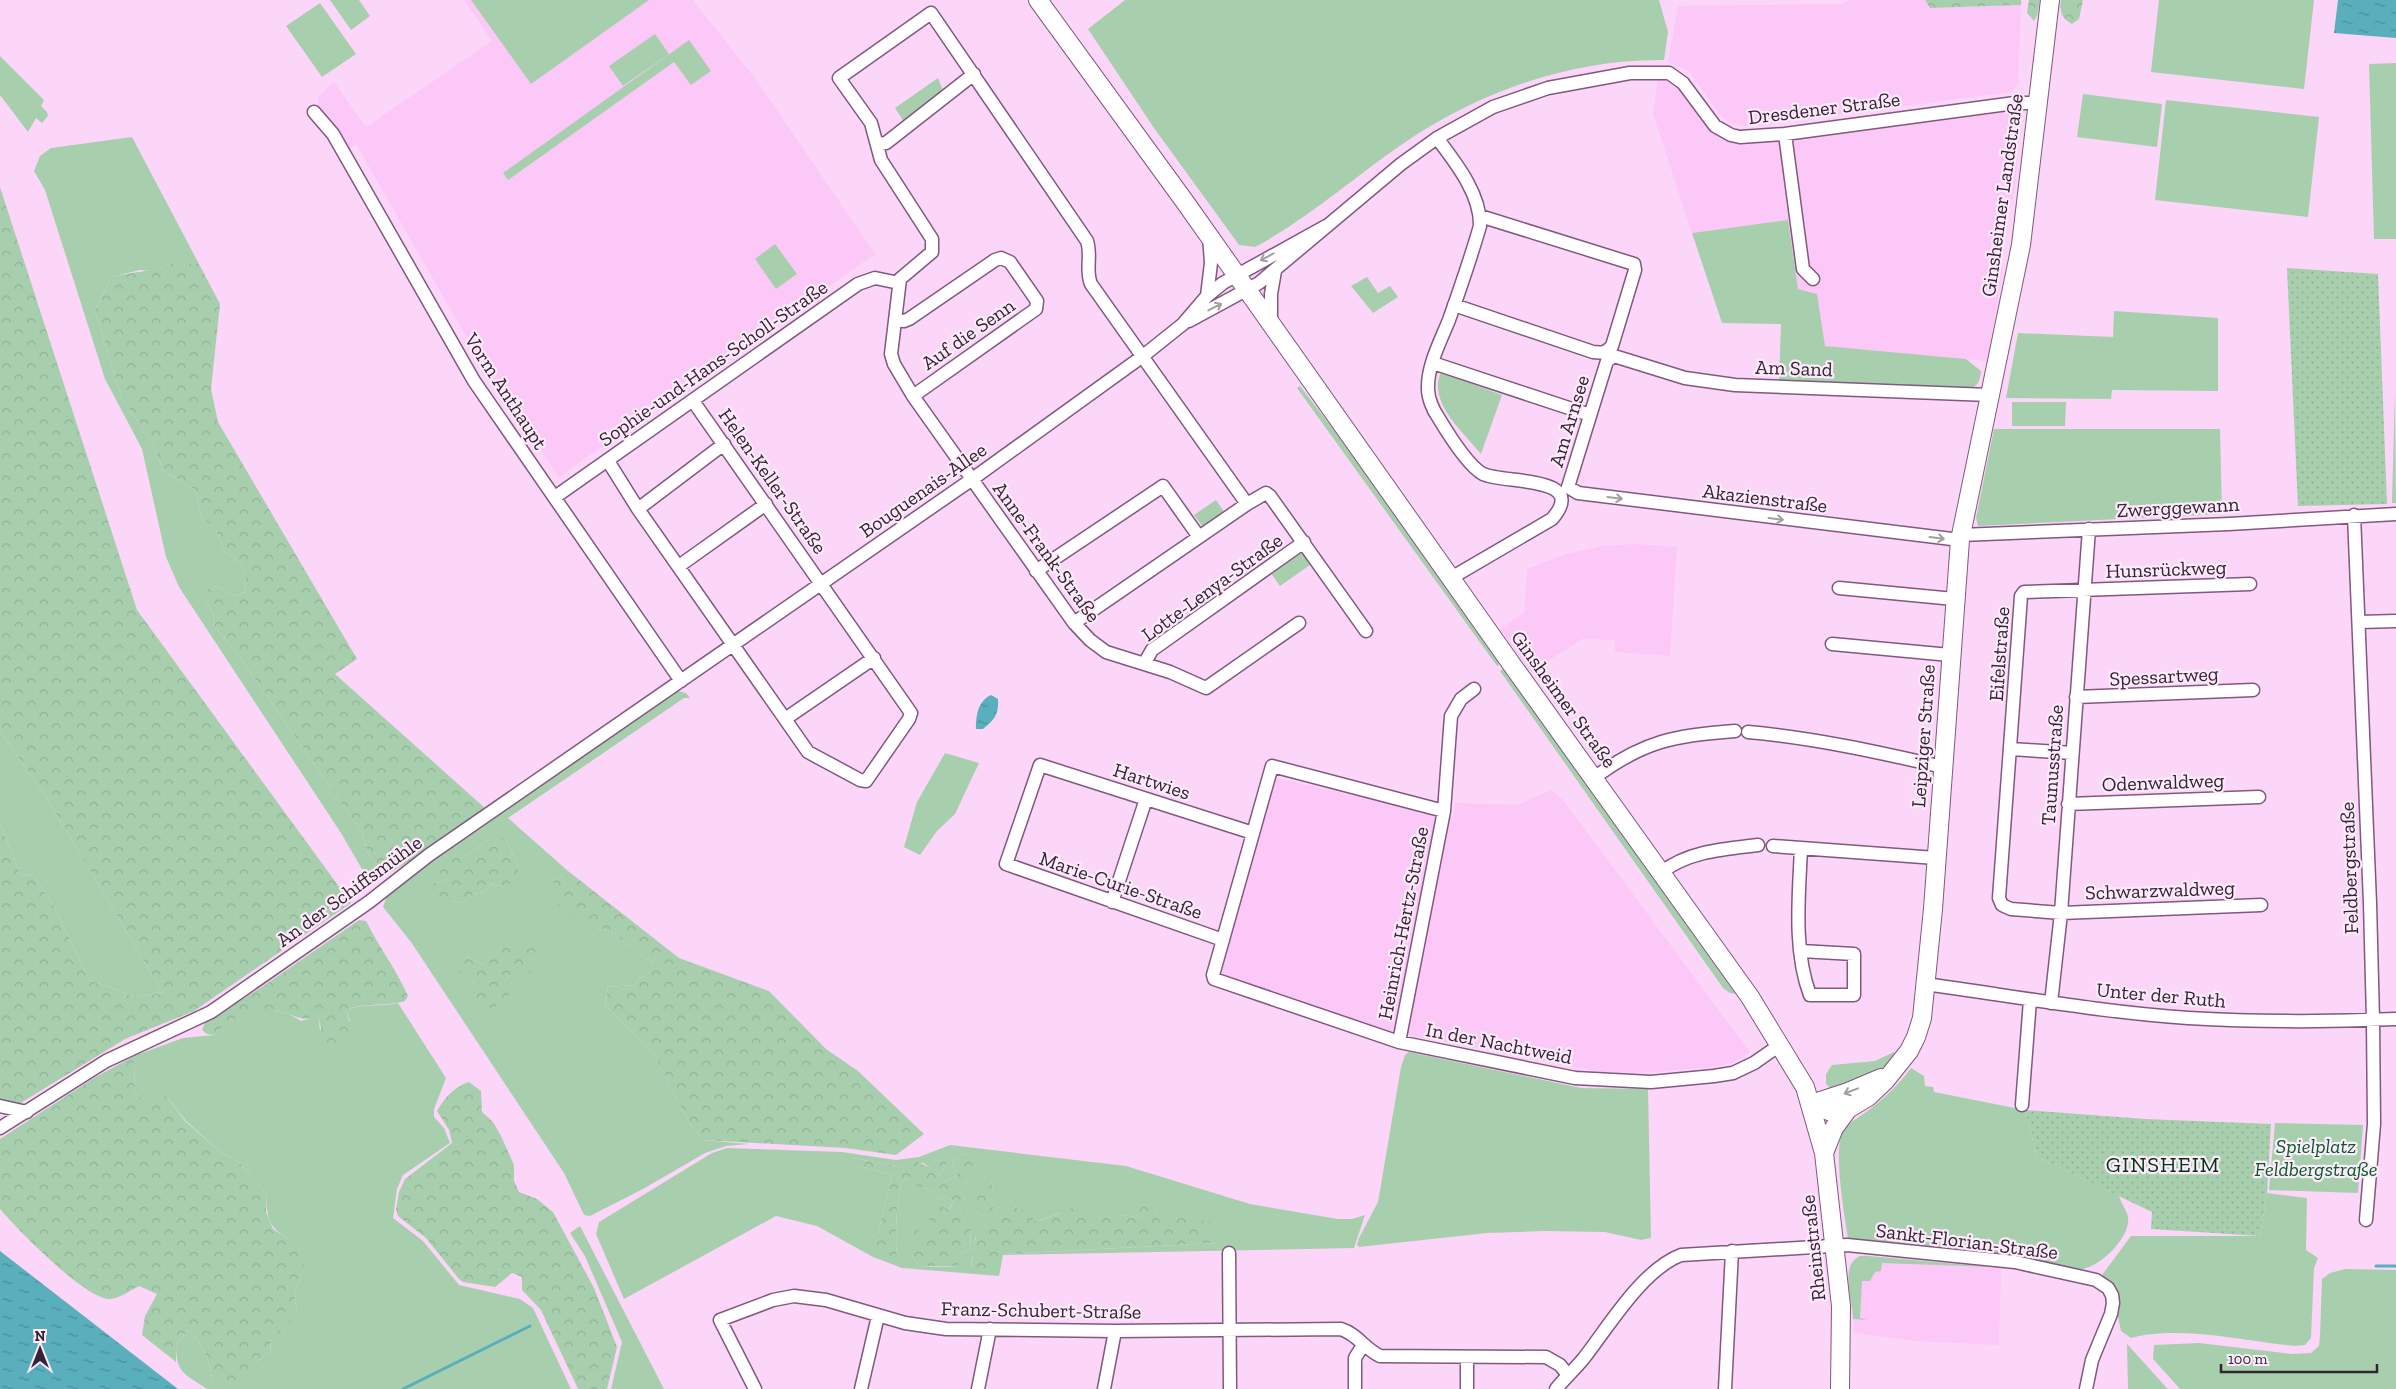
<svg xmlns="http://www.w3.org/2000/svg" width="2396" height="1389" font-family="'Zilla Slab',serif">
<defs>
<pattern id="forest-crowns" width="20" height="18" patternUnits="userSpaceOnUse" patternTransform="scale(1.25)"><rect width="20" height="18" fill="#a8cfad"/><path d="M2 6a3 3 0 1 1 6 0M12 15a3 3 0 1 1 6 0" fill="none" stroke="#91b195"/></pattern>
<pattern id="garden-dots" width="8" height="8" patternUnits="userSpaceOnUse" patternTransform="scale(1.25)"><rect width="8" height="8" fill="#a8cfad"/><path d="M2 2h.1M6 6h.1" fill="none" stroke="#91b195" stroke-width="1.8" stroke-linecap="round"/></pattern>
<pattern id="water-ripples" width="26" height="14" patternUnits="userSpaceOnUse" patternTransform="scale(1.25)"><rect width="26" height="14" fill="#59afbc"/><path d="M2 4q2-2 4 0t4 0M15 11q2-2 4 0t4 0" fill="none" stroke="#4a8e99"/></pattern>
</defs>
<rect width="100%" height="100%" fill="#fbd6f8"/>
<!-- built -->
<path fill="#fcc8f8" d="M464,0H693L757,81L875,254L559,477L484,368L356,144L347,150L321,114L318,105L319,96L334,82L366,127L492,41Z
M1851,0H1925L1931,8L2021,5L2018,84L2012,92L1754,126H1742L1729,122L1721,116L1689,71L1668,62L1678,6L1841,4Z
M1658,79L1672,82L1678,86L1700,119L1712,132L1728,141L1739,144L1778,142L2011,110L2017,112L2020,117L2015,188L2004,231L2001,259L2003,271L1987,361L1824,346L1817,294L1798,289L1788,220L1692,233L1653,114Z
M1636,544L1677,547L1670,656L1615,652V640L1582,639L1531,672L1500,629L1524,612L1527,569L1566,554L1602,546Z
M1276,778L1453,818L1455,803L1518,805L1551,790L1563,800L1750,1052L1733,1063L1712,1067L1645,1073L1602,1072L1376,1029L1219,977Z
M1860,1256L2001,1268L1999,1345L1914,1341L1854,1333L1853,1303L1851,1301L1848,1271L1851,1263Z"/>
<!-- green -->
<path fill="#a8cfad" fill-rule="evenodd" d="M330,0H359L370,16L351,30Z
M471,0H649L531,84Z
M1125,0H1659L1668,32L1664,60C1572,59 1480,91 1404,143C1354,177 1308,219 1255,247L1239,245L1154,128L1088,29Z
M2159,0H2314L2304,89L2151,72Z
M320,3L356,54L322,77L286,26Z
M655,34L669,54L623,86L609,66Z
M689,40L711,71L691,85L674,62L508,180L503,173Z
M0,56L44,100L41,106L47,112L48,116L42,123L36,118L28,132L0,95Z
M2396,63V239H2374L2369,64Z
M938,78L944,93L904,122L895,108Z
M2083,94L2162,104L2157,147L2077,137Z
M2166,100L2319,117L2308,217L2155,200Z
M132,137L199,264H169L152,271L140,270L111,277L95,311L122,399L152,441L163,470L196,490L201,517L215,528L224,551L242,564L246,581L245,592L234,596L215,586L204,598L213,613L215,627L239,656L362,833L368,854L386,875L366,876L341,833L179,587L166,557L142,449L105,379L45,190L34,171L40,156L51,148Z
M1788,220L1798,289L1817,294L1825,346L1966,359L1981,371C1980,380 1979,385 1970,389L1779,380L1781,324L1722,323L1692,233Z
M775,244L797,274L776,289L755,259Z
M1367,277L1378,293L1390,286L1398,297L1373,313L1351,286Z
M2114,311L2218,318V391L2112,390L2111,399L2006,398L2018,333L2113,337Z
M1441,372L1502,395L1481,454C1464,433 1427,402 1441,372Z
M1300,386L1351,452L1503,661L1497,666L1297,388Z
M2395,392L2396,503H2392Z
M2012,402H2066L2065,426H2012Z
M1994,429H2220L2222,514L1978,526L1976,518Z
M1216,500L1225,513L1203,527L1194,515Z
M1300,550L1310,565L1280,586L1270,572Z
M1506,666L1739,994L1730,993L1723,988L1500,671Z
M678,691L686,693L690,698H684L508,818L568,871L554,881L597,928L611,931L642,956L654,963L653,971L641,977L634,985L608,987L605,1005L654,1055L688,1121L703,1140L748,1144L726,1146L705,1153L643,1189L590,1216L584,1215L564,1173L411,942L383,907L389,890ZM490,839H506L519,868L504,887L491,884L485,892L474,894L463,903L452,901L434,883L444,882L463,858ZM508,943L522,948L511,975L504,981L506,988H475L467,957L483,965Z
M0,731L46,797L163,993L136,997L89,980L55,908L33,874L21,876L0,824Z
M945,753L979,763L955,814L937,831L920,855L904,847L917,802Z
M398,1003L446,1078L434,1109V1117L444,1128L450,1143L403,1175L397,1189L393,1218L423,1241L459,1285L520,1299L533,1308L571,1389H207C184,1373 176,1374 176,1344L188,1330C203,1345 210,1358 212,1380L255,1363L271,1351L270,1341L288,1324L297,1312L294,1294L301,1277L290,1240C269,1227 266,1220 267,1195L240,1163L220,1152L186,1121L167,1097L147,1100L135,1094L134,1056L183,1038L214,1035L225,1024L247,1012L266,1009L289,1014L301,1021L318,1016L320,1030L350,1021L346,1010C362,1003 381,1007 398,1003Z
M1409,1052L1581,1088L1648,1089L1651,1238L1641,1240L1605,1232L1544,1231L1487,1233L1359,1247L1357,1245L1359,1238L1378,1202L1401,1067L1405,1055Z
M1894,1052L1897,1056L1876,1073L1831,1089L1826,1084V1074L1832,1065L1875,1061Z
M1911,1068L1924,1076L1925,1086L1933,1087L1934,1092L2025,1110L2037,1157L2119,1196C2121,1203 2127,1211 2128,1217C2131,1237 2101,1266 2083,1269C2064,1272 2042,1259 2023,1256C1965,1248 1907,1244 1848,1238C1845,1218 1831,1143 1845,1128C1852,1120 1862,1116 1870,1109C1886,1097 1899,1084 1911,1068Z
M2275,1123L2363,1125L2358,1193L2269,1190Z
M950,1145L1126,1166L1250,1204L1338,1219H1352L1365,1215L1354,1248L1003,1255L999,1276L902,1268L873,1257L817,1226L776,1216L624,1299L596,1234L599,1222L712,1153L727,1148L842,1152L896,1160L919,1157ZM962,1154L968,1155L969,1181L958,1185L965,1201L964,1213L970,1230L971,1248L957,1255V1266C943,1268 932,1266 919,1266L911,1254L920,1237L930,1242L935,1225L954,1202L947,1196L940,1199L932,1190L914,1185L910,1177L902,1182C896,1208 895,1230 897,1257L872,1238L878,1233L892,1175L852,1164V1158L904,1167L923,1163L929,1167L938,1158L948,1163L938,1175L942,1181L947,1182L957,1174L952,1162ZM991,1181L994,1193L986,1197L996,1211H1003L1010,1200L1019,1210H1028L1032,1221H1039L1059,1213L1130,1216L1138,1219L1141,1216L1155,1212L1164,1230L1174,1232L1180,1229L1217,1243L1002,1254L998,1274L971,1267L975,1238L984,1231L986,1223L981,1214L973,1210L977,1192Z
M2267,1193L2307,1198L2306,1250L2318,1258L2314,1268L2311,1338L2305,1345L2294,1346C2246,1341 2177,1325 2131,1338L2121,1331L2111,1283L2102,1275L2131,1236H2260Z
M580,1226L664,1389H611L622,1342L585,1256L570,1233Z
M1860,1256H1868L1991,1267L1882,1263L1881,1271L1875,1272L1870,1281H1862L1860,1318L1867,1320L1853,1319C1853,1301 1839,1265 1860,1256Z
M2345,1269L2396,1270V1389H2180L2153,1359L2154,1345L2199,1343L2292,1354L2311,1353L2319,1346L2320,1336L2322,1279L2330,1273Z
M2127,1344L2166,1387L2168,1389H2128Z"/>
<!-- forest -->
<path fill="url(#forest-crowns)" d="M1925,0H2021V5L1930,8Z
M2029,0H2040L2037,16L2034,21L2027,13Z
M2061,0H2083L2079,19L2072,24C2062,19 2059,11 2061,0Z
M0,187L137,610L351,903L194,1011L125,1039L19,1104L0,1099V824L21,876L33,874L55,908L89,980L136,997L163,993L46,797L0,731Z
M169,264H199L220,304L211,389L218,422L357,659L335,674L486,809L454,835L386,875L368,854L362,833L239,656L215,627L213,613L204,598L206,590L215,586L234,596L245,592L246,581L242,564L224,551L215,528L201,517L196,490L163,470L152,441L122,399L95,311L111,277C131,272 151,272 169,264Z
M490,839H506L519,868L514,881L504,887L491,884L485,892L474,894L463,903L452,901L441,903L433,893V883L444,882L449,875L439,873L438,867L449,855L463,858Z
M568,871L679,958L769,991L826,1049L858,1071L924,1134L896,1155L845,1148L703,1140L688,1121L654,1055L605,1005L608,987L634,985L641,977L652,971L654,963L642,956L611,931L597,928L573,917L551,898L554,881Z
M359,920L366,921C379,947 396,969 408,996L405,1001C385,1007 363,1002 346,1010C351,1024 353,1035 341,1045L331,1044L324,1040L318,1017C302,1020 303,1019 288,1014C259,1005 235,1014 214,1035L207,1034L202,1030L205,1022L262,987Z
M516,941L522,948L534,947L538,957L535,968L521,977L511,975L504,981L511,993C503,1005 493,1009 478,1010L471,998L475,988L473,980L463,977L455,968L459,958L467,957L483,965L507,943Z
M134,1056L135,1094L147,1100L156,1092L167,1097L185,1121L220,1152L240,1163L267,1195L266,1212L273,1229L290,1240L304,1262L301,1277L294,1294L297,1312L289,1324L270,1341L271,1351L255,1363L251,1385L224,1386L212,1380C210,1358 203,1345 188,1330L176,1344V1362L142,1335L145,1316L157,1294L139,1286C131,1290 120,1298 111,1299C88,1302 16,1228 0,1209V1139L94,1078Z
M469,1082L481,1091L482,1112L493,1122L501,1136L514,1165V1181L519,1192L537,1199L553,1212L594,1288L617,1347L607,1389H578L541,1310L522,1290V1277L512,1273L495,1287L463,1282L459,1279L426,1238L398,1216L396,1209L399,1192L405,1179L452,1143L449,1130L437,1111C445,1097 454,1087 469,1082Z
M962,1154L968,1155L973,1165L974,1176L969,1181L959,1185L965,1201V1213L972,1217L976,1223L970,1230L971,1248L957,1255L960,1260L957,1266C943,1267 932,1266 919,1266L911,1254L913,1247L909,1234L912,1228L920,1231V1237L930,1241L928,1235L935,1225L929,1221L931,1213L938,1206L949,1209L954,1202L947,1196L940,1199L932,1190L913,1185L910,1177L902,1182C896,1209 895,1229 897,1257L885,1255L872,1246V1238L878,1233L892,1175L852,1164V1158L904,1167L916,1162L929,1167L938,1157L945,1159L948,1163L938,1175L942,1181L947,1182L957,1174L952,1162Z
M983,1179L991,1181L994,1193L987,1198L996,1211H1003L1005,1204L1010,1200L1019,1210H1028L1034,1214L1032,1221H1039L1075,1207L1099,1214L1130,1216L1138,1219L1141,1216L1137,1212L1144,1206L1155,1212L1164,1229L1168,1227L1174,1232L1180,1229L1174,1221L1183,1216L1192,1218L1195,1222L1209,1220L1215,1233L1217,1243L1003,1254L999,1274L976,1272L971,1267C974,1258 971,1249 975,1240C978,1233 984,1231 986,1223L981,1214L973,1210L970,1202L971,1194L977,1192V1185Z"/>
<!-- garden -->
<path fill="url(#garden-dots)" d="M2287,268L2378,274L2387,504L2298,506Z
M2025,1110L2145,1119L2271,1124L2267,1193L2260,1236L2151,1229L2152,1212L2037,1157Z"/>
<!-- water -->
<path fill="url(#water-ripples)" d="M2338,0H2396V38L2334,33Z
M991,695L998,699C999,715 994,720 983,729H976C976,715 978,701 991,695Z
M0,1251L178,1389H0Z"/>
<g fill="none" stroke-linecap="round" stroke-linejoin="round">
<!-- stream -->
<path stroke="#59afbc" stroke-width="3" d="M2376,1266H2396
M403,1389L530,1326"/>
<defs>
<path id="minor" d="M314,112L333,134L474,381L681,681
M1785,134L1803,269L1813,279
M1437,138C1455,162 1481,194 1480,226C1471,257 1460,289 1449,320C1441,340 1427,366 1428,389C1428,398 1433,410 1438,417C1447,432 1468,466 1483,474C1504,484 1590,475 1552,519L1451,578
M878,144L886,143L974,74
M1207,296L1211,263L1209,236
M1454,305L1593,352C1602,353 1606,353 1612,346L1635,270L1634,264L1480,216
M895,320L904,321L909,319L995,260L1001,258L1010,262L1037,301L1036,309L913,396
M1189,321L1259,283L1401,164L1437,138L1493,107L1548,88L1630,73H1669L1683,83L1715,126L1731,135L1740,137L1785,134L2015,103H2037
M1271,323V294L1275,271
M1433,363L1590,415
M608,461L638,509L808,752L860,780L866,781L909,719L911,713L693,401
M555,497L858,284L875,278L899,283
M638,509L724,444
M2354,515L2370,903L2373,1020L2374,1124L2366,1220
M1961,535L2229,524L2396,514
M1960,540L1578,493L1568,487L1607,361L1614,356L1685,378L1735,385L1989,395
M679,566L766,504
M1036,571L1163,486L1199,537
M2250,584L2024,592L2021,596L1999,898L2002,905L2011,909L2061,913L2261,905
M1839,588L1954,599
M2359,622L2396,621
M1074,623L1247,504
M1299,623L1206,688L1170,672L1106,652L1090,640L1074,623L913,396L894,364L891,354L900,279L932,252V239L881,160L871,123L839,78L931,13L1087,241C1092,256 1085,270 1091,284L1247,504L1266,493L1270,496L1366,631
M1832,644L1950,655
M1144,664L1152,650L1304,542
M2076,697L2253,690
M785,719L874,658
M1748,732C1814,738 1878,752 1943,767
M2011,749L2072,753
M1594,778C1643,741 1676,735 1735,731
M2068,804L2259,797
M1444,811L1272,766L1213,975L1214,979L1399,1042L1575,1078L1651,1082L1714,1076L1733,1073L1754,1063L1780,1045
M1773,846L1936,858
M1662,872C1689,851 1725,849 1758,845
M1112,902L1146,799
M1223,940L1006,864L1040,765L1253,833
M1801,951L1854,954V995H1810C1793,950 1799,895 1801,848
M1925,984C2013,996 2100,1012 2188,1018C2257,1022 2327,1022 2396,1019
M2051,1003L2061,913L2089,529
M1399,1042L1444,811L1451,716L1461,699L1474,689
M2022,1105L2030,1000
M0,1106L27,1112
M0,1128L106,1061L211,1012L369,902L429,855L971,480L1143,356L1183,324L1207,296L1223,283L1326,226
M1229,1253L1230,1389
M755,1389L720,1320L773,1300L794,1296L826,1300L905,1323L946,1329L1115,1331L1341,1329C1357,1334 1365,1349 1380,1356L1546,1357L1560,1365L1568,1375
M861,1389L878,1316
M978,1389L990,1329
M1104,1389L1115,1331
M1355,1389V1358L1363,1345
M1467,1389V1358
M1556,1389C1565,1378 1575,1369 1584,1358C1609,1326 1642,1270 1681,1255L1847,1245L2015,1262L2096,1280L2108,1288L2112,1295L2113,1303L2111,1314L2092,1360L2086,1389
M1725,1389L1732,1251"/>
<path id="secondary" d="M1038,0L1185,202L1510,662L1750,997L1805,1087L1824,1153L1841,1306L1840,1389
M1811,1104L1831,1112H1838L1848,1109L1868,1097L1885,1081L1909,1051L1916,1037L1922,1018L1933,909L1960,540L2021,245L2050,0
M1811,1104L1848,1092L1881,1078
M1824,1153L1834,1128L1848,1109"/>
</defs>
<!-- minor casing -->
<use href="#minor" stroke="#81587e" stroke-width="15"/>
<!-- secondary casing -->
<use href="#secondary" stroke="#81587e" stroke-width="20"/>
<!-- minor -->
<use href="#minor" stroke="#fff" stroke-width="12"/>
<!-- secondary -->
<use href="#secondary" stroke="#fff" stroke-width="18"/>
</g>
<!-- one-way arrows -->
<defs><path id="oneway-shaft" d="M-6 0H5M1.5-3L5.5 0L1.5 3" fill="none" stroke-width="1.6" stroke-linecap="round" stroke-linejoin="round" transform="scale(1.25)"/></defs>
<g stroke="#a49ca3">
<use href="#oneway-shaft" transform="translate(1267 257) rotate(152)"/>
<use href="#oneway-shaft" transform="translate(1215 307) rotate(-27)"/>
<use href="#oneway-shaft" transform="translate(1615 498) rotate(7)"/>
<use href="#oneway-shaft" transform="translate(1776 519) rotate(7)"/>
<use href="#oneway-shaft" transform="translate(1937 538) rotate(7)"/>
<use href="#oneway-shaft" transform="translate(1851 1091) rotate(159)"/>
</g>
<g text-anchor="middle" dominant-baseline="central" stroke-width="4.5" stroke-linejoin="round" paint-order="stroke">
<!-- street labels -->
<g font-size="20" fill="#342333" stroke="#fdeafb">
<text transform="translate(1824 108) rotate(-7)">Dresdener Straße</text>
<text transform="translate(2002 195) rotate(-82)">Ginsheimer Landstraße</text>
<text transform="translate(968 334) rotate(-35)">Auf die Senn</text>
<text transform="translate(713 363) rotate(-35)">Sophie-und-Hans-Scholl-Straße</text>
<text transform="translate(1794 368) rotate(2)">Am Sand</text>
<text transform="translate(506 391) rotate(57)">Vorm Anthaupt</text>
<text transform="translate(1569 421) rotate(-73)">Am Arnsee</text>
<text transform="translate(773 481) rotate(55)">Helen-Keller-Straße</text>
<text transform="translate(923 490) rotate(-35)">Bouguenais-Allee</text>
<text transform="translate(1765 498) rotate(7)">Akazienstraße</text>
<text transform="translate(2178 507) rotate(-3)">Zwerggewann</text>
<text transform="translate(1047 552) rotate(54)">Anne-Frank-Straße</text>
<text transform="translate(2166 569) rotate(-2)">Hunsrückweg</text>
<text transform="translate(1212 587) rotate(-36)">Lotte-Lenya-Straße</text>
<text transform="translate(1999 654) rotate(-86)">Eifelstraße</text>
<text transform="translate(2164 676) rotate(-3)">Spessartweg</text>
<text transform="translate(1564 699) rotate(54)">Ginsheimer Straße</text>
<text transform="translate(1923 736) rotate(-86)">Leipziger Straße</text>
<text transform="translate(2052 765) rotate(-86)">Taunusstraße</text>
<text transform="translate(1152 781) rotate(18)">Hartwies</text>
<text transform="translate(2163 782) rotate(-2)">Odenwaldweg</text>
<text transform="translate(2349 868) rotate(-92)">Feldbergstraße</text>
<text transform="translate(1121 885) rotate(19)">Marie-Curie-Straße</text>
<text transform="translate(2160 890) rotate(-2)">Schwarzwaldweg</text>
<text transform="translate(349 891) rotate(-36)">An der Schiffsmühle</text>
<text transform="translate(1403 923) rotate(-79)">Heinrich-Hertz-Straße</text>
<text transform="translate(2161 995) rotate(5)">Unter der Ruth</text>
<text transform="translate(1499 1043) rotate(11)">In der Nachtweid</text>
<text transform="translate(1967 1241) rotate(7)">Sankt-Florian-Straße</text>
<text transform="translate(1813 1248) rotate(-96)">Rheinstraße</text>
<text transform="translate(1041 1310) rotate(1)">Franz-Schubert-Straße</text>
</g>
<!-- park labels -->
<g font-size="20" font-style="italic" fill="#055b24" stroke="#fdeafb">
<text x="2316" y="1146">Spielplatz<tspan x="2316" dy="23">Feldbergstraße</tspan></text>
</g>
<!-- quarter labels -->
<g font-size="22" letter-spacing="1" fill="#013411" stroke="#fdeafb">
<text x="2163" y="1164">GINSHEIM</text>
</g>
</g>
<!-- north arrow -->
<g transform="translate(40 1349)" stroke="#fdeafb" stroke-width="4" paint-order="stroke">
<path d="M0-4L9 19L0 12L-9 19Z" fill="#342333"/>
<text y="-8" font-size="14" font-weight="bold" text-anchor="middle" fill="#342333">N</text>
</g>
<!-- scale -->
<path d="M2221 1364v8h156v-8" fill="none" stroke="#342333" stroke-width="2.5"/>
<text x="2228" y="1364" font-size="15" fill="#342333" stroke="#fdeafb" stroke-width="4" paint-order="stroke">100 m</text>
</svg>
